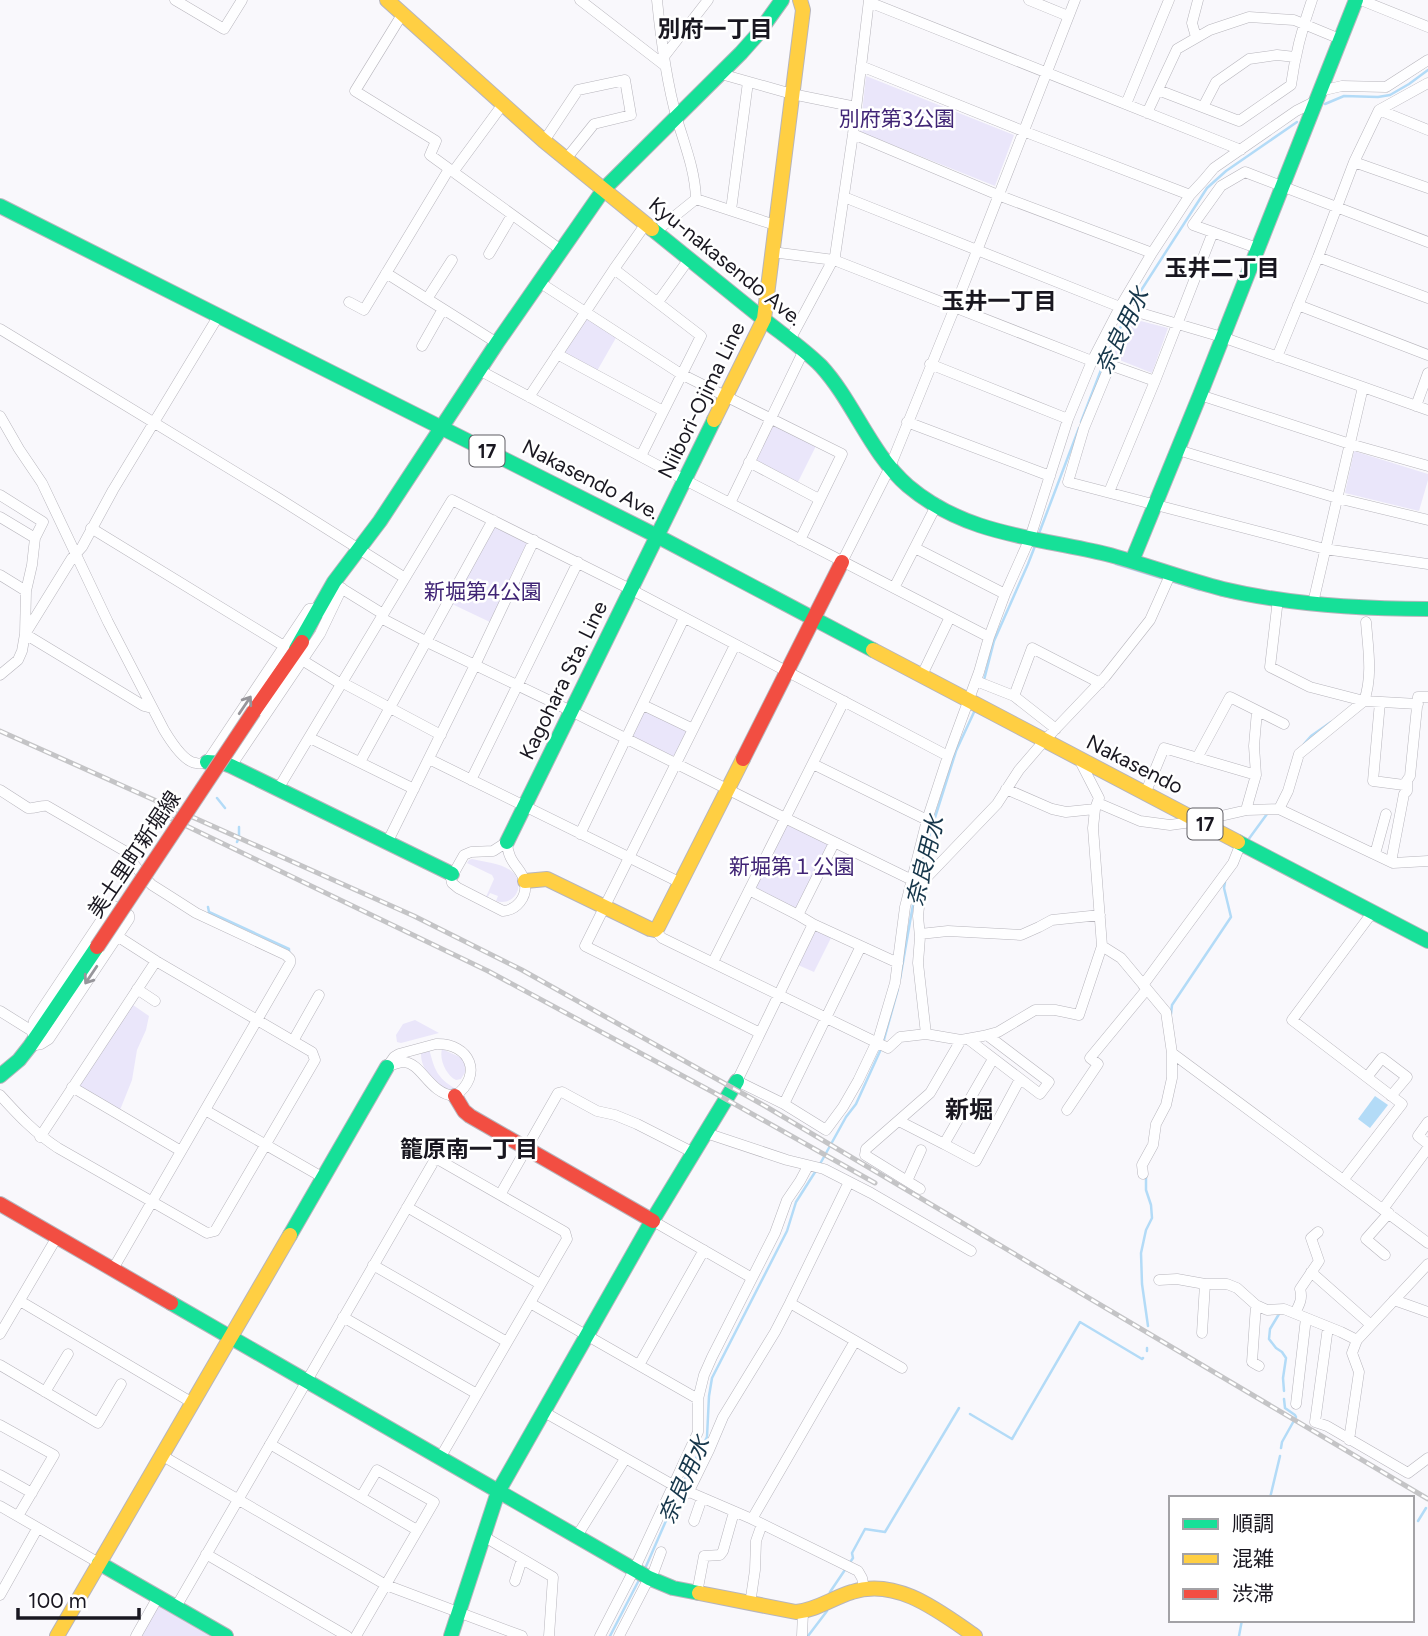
<svg xmlns="http://www.w3.org/2000/svg" width="1428" height="1636" font-family="Figtree,'Noto Sans JP',sans-serif">
<rect width="100%" height="100%" fill="#f9f8fc"/>
<!-- green -->
<path fill="#eae6fa" d="M866,76L1014,135L995,186L860,132Z
M590,318L617,336L597,371L564,354V351L586,319Z
M1133,319L1168,328L1152,373L1112,357Z
M772,424L817,444L798,482L756,460Z
M1354,451L1428,474V480L1419,511L1345,493Z
M498,526L528,542L492,623L452,604L494,527Z
M648,710L685,728L687,732L676,755L672,756L634,737L633,734L643,711Z
M789,824L828,843L829,847L795,910L756,890L755,886L786,825Z
M472,859C484,862 500,863 510,870C527,881 517,907 496,901L498,896L490,893L487,898L486,897L494,879L492,875L467,863L469,860Z
M815,930L832,936L814,972L798,965Z
M133,1005L149,1016L146,1030L137,1050L132,1080L120,1110L80,1088V1083Z
M415,1020L439,1033L401,1043L397,1042L396,1035L403,1024Z
M429,1049C435,1070 436,1077 456,1089L452,1092C437,1085 421,1072 421,1054L424,1050Z
M442,1049L462,1058L467,1069L461,1079L456,1080C446,1075 439,1059 442,1049Z
M162,1605L215,1636H140L157,1606Z"/>
<!-- water -->
<path fill="#b3dbf7" d="M1375,1096L1388,1105L1370,1128L1358,1119Z"/>
<g fill="none" stroke-linecap="round" stroke-linejoin="round">
<!-- stream -->
<path stroke="#b3dbf7" stroke-width="2.5" d="M1325,104L1344,96L1378,97L1390,95L1409,84L1428,70
M1131,306L1207,188L1226,171L1297,122
M1081,422L1106,357L1128,312
M1038,536L1079,428
M1116,564L1200,590
M1220,595L1234,598
M984,680L994,641L1028,564L1035,546
M1304,744L1311,736L1331,722
M217,798L225,808
M1248,840L1267,814
M237,842L239,837V827
M921,862L956,751L975,710
M208,907L209,912L289,949V952
M900,979L917,882
M1171,1014L1172,1005L1231,917L1224,888L1225,882
M883,1043L898,989
M820,1164L846,1117L856,1104L881,1049
M1146,1175V1190L1151,1205L1152,1218L1146,1230L1141,1253L1142,1284L1148,1326
M1279,1314L1270,1329L1269,1339L1276,1348L1282,1352L1286,1358L1283,1378L1284,1391
M1147,1348V1351
M970,1414L1012,1439L1080,1322L1142,1359L1143,1358
M1281,1448L1282,1442L1296,1417L1295,1415L1285,1408L1284,1399
M682,1485L707,1437L709,1396L712,1378L787,1231L796,1202L817,1169
M1270,1498L1280,1456
M1418,1521L1426,1508
M644,1571L679,1491
M829,1597L830,1592L853,1558L852,1553L865,1529L885,1532L959,1408
M610,1636L639,1580
M808,1636L827,1611
M1239,1636L1242,1620"/>
<defs>
<path id="street" d="M175,0L224,29L242,0
M580,0L664,65
M657,0C661,41 666,80 677,119C685,146 695,170 696,199L775,225
M1029,0L1068,16
M1361,0L1428,27
M869,2L1241,150
M403,13L355,91L436,141L430,155L561,250
M1196,37L1192,23L1198,0
M663,58L708,0
M861,66L1023,131L1190,195
M721,74L792,94L856,107
M1158,90L1239,121L1291,85C1295,56 1302,28 1312,0
M1320,91L1342,86L1386,87L1428,60
M1126,104L1169,0
M1203,107L1216,82L1249,59L1277,55L1295,57
M1379,110L1428,130
M1147,113L1177,49L1210,30L1249,17L1294,20L1340,39
M853,134L998,195L1152,253
M544,141L578,90L625,80L631,115L594,124L566,159
M1354,162L1428,188
M453,172L503,104
M844,197L1120,307L1222,337L1428,410
M731,210L748,82
M655,232L696,199
M1257,248L1193,225L1221,186L1245,172L1428,242
M772,252L834,260L1092,361
M489,254L512,215
M1318,257L1428,298
M386,273L497,343
M539,282L681,374L842,454L800,540
M427,299L452,260
M349,302L364,310L449,169
M658,302L689,259
M1298,305L1428,355
M0,329L278,498L405,578L278,789
M790,340L835,256L853,134L869,0
M422,346L443,309
M557,354L663,411
M1277,357L1318,257L1354,162L1379,110L1428,83
M930,364L1068,419
M479,370L685,480L989,637
M1155,381L1110,365L1084,428L1068,482L1325,549L1428,564
M1200,395L1350,444L1428,466
M529,397L614,269
M1416,406L1428,373
M0,416L19,449L42,483L108,622L164,730C170,740 184,762 196,763C200,764 204,763 207,762L309,609L318,608L325,613
M907,422L1050,476
M1178,450L1337,498L1428,520
M641,456L701,336L614,269L645,225
M749,462L819,499
M1109,492L1155,381L1213,232
M0,495L43,522L35,538L32,565L26,591L25,634L144,706L152,708
M730,503L804,350
M0,517L35,538
M91,528L284,646
M915,548L1005,594
M842,562L890,467L955,307L1075,0
M0,575L26,591
M405,578L452,500L630,589L948,756
M336,585L383,614
M894,588L937,504
M1278,599L1270,667L1310,687L1364,701L1418,704
M1313,603L1363,387
M381,618L427,642L571,711L785,818L912,880H922L928,876L997,804L1019,770L1044,741L1105,677L1150,620L1171,573
M735,645L585,946L760,1033
M302,660L341,684H345L441,735
M0,675L18,660L22,651L25,634L72,558L82,547L113,490L219,315
M922,675L950,617
M976,681L1014,696L1056,729
M1014,696L1032,648L1100,683
M1380,702L1373,781L1404,785L1410,776L1418,697H1428
M643,705L693,729
M310,738L414,789
M1197,758L1230,697L1284,724
M429,759L681,883
M360,762L493,520
M813,764L927,820
M231,766L320,634L342,588
M1256,775L1254,746L1257,711
M471,780L578,562
M1006,789L1052,809L1066,812L1095,809
M0,790L28,808C35,809 41,805 47,806L123,850L143,876L152,885L171,897L196,913L286,955L290,959V963L113,1269
M1145,794L1164,748L1256,775L1246,810
M1098,803L1140,821L1170,825L1199,821L1247,810L1279,809L1393,863L1428,861
M1279,809L1288,791L1299,754L1364,701C1373,676 1368,648 1366,622
M580,834L684,618
M507,842C508,865 522,867 525,883C527,897 517,910 503,911L458,888L452,883L451,878L464,855L471,852L493,851Z
M387,843L475,665L534,540
M1375,854L1386,814
M1391,862L1404,794L1407,791V781
M922,880L918,916L920,937L918,963L926,1034
M749,890L798,915L834,843
M798,915L813,924L898,963
M813,924L737,1081L784,1104L826,1130L843,1107L858,1081L879,1037L895,983L905,907L927,820L948,756L979,672L989,637L1005,594L1030,538L1068,419L1092,361L1120,307L1152,253L1190,195L1203,181L1214,168L1296,111L1316,101
M655,930L662,938L888,1048L900,1037L926,1034L961,1040L983,1036L998,1032L1035,1010H1055L1079,1015L1102,946L1093,828L1095,809L1099,798L1081,763
M920,934L948,931L1021,935L1039,927L1052,920L1100,915
M1102,946L1121,958L1166,1012L1172,1053L1428,1243
M713,962L844,701
M1143,985L1233,863L1241,843
M137,989L155,1001
M0,1011L32,1031L33,1036
M968,1039L1040,1094L1049,1082L987,1035
M293,1041L319,995
M436,1044C470,1043 484,1075 455,1096C429,1094 422,1063 404,1062C398,1062 392,1065 387,1067L394,1057L399,1054Z
M30,1046L41,1044L49,1039L129,919V915L114,906L110,907L34,1021L32,1031
M1367,1077L1382,1058L1407,1077L1391,1096
M72,1087L181,1151
M0,1095C18,1115 35,1133 58,1148L207,1233L215,1231L315,1060L312,1052L156,961L117,936
M784,1104L861,946
M205,1110L322,1177
M1067,1110L1098,1064L1090,1058L1147,989
M899,1121L944,1144L993,1059
M1428,1122L1418,1136L1428,1144
M706,1133L787,1160L824,1169L871,1193L971,1251
M40,1137L156,961
M944,1144L976,1161L1020,1079
M1143,1174L1142,1165L1153,1145L1156,1124L1166,1105L1172,1078V1053
M1344,1179L1402,1104L1292,1020L1372,913
M907,1181L921,1150
M920,1189L865,1155L866,1149L930,1093L961,1040
M500,1195L558,1093L562,1092L597,1111L615,1115L637,1124L694,1153
M407,1207L540,1284
M1383,1209L1428,1148
M653,1221L752,1278
M1385,1255L1366,1239L1389,1213
M373,1265L507,1342
M1311,1272L1371,1325
M1159,1280L1177,1279L1205,1284H1227L1237,1288L1256,1305L1267,1310L1284,1309L1341,1332L1357,1340
M1394,1300L1428,1312
M20,1301L191,1402
M530,1303L698,1399
M790,1303L902,1368
M1256,1305L1252,1362L1259,1366
M1295,1313C1299,1305 1303,1299 1300,1289L1319,1261L1311,1238L1318,1232
M343,1317L477,1394
M1328,1327L1315,1422L1327,1426L1408,1473L1428,1458
M1202,1333L1205,1284
M0,1334L57,1237
M0,1365L98,1423L121,1384
M639,1365L704,1250
M45,1392L68,1354
M1296,1404L1306,1318
M544,1412L673,1485L752,1519L858,1571L862,1578L864,1588
M0,1425L54,1455L18,1516
M1349,1440L1359,1372L1352,1353L1357,1340L1428,1264
M270,1444L417,1530
M161,1455L386,1585L522,1636
M0,1475L32,1493
M688,1493L709,1450L723,1417L775,1332L790,1303L849,1182
M0,1506L99,1563
M752,1519L855,1341
M694,1521L702,1498
M483,1536L553,1577L549,1636
M577,1536L625,1459
M206,1554L347,1636
M651,1579L661,1552
M515,1581L522,1559
M697,1593L704,1556L720,1555L723,1551L734,1512
M0,1595L37,1529
M750,1604L755,1570L756,1541L762,1524
M176,1607L434,1161L439,1160L565,1232L567,1239L440,1458
M136,1636L158,1597
M356,1636L434,1502L377,1470L361,1497
M600,1636L634,1570L698,1432V1399L704,1375L712,1357L775,1233L787,1200L800,1181L808,1166
M619,1636L649,1578
M802,1636L803,1612"/>
<path id="fast" d="M0,206L657,536L873,650
M652,229C690,260 729,291 767,322C785,336 805,350 821,366C854,402 870,453 908,486C966,535 1035,537 1106,554C1145,564 1183,579 1223,589C1290,605 1359,609 1428,609
M1132,561L1200,395L1356,0
M296,649L334,582L380,521L497,343L604,189L741,53L757,35L782,0
M207,762L223,763L231,766L452,874
M507,842L714,420
M1238,842L1428,941
M0,1076L19,1060L30,1046L97,947
M290,1235L387,1067
M171,1303L649,1578L673,1588L699,1593
M99,1563L226,1636
M451,1636L498,1492L649,1226L737,1081"/>
<path id="slow" d="M387,0L544,141L652,229
M714,420L764,319L803,10L800,0
M873,650L1238,842
M525,881L547,879L650,929L655,930L658,927L743,759
M699,1593L796,1612C817,1610 832,1598 852,1592C897,1577 940,1612 975,1636
M57,1636L290,1235"/>
<path id="jam" d="M254,711L302,642
M743,759L842,562
M455,1096L464,1111L470,1116L653,1221
M0,1204L171,1303"/>
</defs>
<!-- street casing -->
<use href="#street" stroke="#b7b5bc" stroke-width="11"/>
<!-- fast casing -->
<use href="#fast" stroke="#b7b5bc" stroke-width="16"/>
<!-- slow casing -->
<use href="#slow" stroke="#b7b5bc" stroke-width="16"/>
<!-- jam casing -->
<use href="#jam" stroke="#b7b5bc" stroke-width="16"/>
<!-- street -->
<use href="#street" stroke="#fefeff" stroke-width="10"/>
<!-- fast -->
<use href="#fast" stroke="#16e098" stroke-width="14"/>
<!-- slow -->
<use href="#slow" stroke="#ffcf43" stroke-width="14"/>
<!-- jam -->
<use href="#jam" stroke="#f24e42" stroke-width="14"/>
<defs>
<path id="rail" d="M0,731L414,916L522,970L765,1106L1428,1499
M172,819L488,971L722,1097L875,1183"/>
</defs>
<!-- rail casing -->
<use href="#rail" stroke="#c4c4c6" stroke-width="5"/>
<!-- rail -->
<use href="#rail" stroke="#fff" stroke-width="2.5" stroke-dasharray="8" stroke-linecap="butt"/>
<defs>
<path id="jam-bridge" d="M97,947L254,711"/>
</defs>
<!-- jam-bridge casing -->
<use href="#jam-bridge" stroke="#b7b5bc" stroke-width="16" stroke-linecap="butt"/>
<!-- jam-bridge -->
<use href="#jam-bridge" stroke="#f24e42" stroke-width="14"/>
</g>
<!-- one-way arrows -->
<defs><path id="oneway-shaft" d="M-6 0H5M1.5-3L5.5 0L1.5 3" fill="none" stroke-width="1.6" stroke-linecap="round" stroke-linejoin="round" transform="scale(1.75)"/></defs>
<g stroke="#97969b">
<use href="#oneway-shaft" transform="translate(245 705) rotate(-56)"/>
<use href="#oneway-shaft" transform="translate(91 975) rotate(124)"/>
</g>
<g text-anchor="middle" dominant-baseline="central" stroke-width="5" stroke-linejoin="round" paint-order="stroke">
<!-- shield labels -->
<g fill="#fff" stroke="#5e5d63" stroke-width="2">
<rect x="469.5" y="435.5" width="35" height="31" rx="5"/>
<rect x="1187.5" y="808.5" width="35" height="31" rx="5"/>
</g>
<g font-size="19" font-weight="bold" fill="#191720">
<text x="487" y="451">17</text>
<text x="1205" y="824">17</text>
</g>
<!-- park labels -->
<g font-size="21" fill="#402475" stroke="#fff">
<text x="897" y="118">別府第3公園</text>
<text x="483" y="591">新堀第4公園</text>
<text x="792" y="866">新堀第１公園</text>
</g>
<!-- street labels -->
<g font-size="21" fill="#191720" stroke="#fff">
<text transform="translate(726 261) rotate(39)">Kyu-nakasendo Ave.</text>
<text transform="translate(701 400) rotate(-64)">Niibori-Ojima Line</text>
<text transform="translate(591 479) rotate(27)">Nakasendo Ave.</text>
<text transform="translate(563 680) rotate(-64)">Kagohara Sta. Line</text>
<text transform="translate(1135 764) rotate(27)">Nakasendo</text>
<text transform="translate(134 854) rotate(-56)">美土里町新堀線</text>
</g>
<!-- neighbourhood labels -->
<g font-size="23" font-weight="bold" fill="#191720" stroke="#fff">
<text x="715" y="29">別府一丁目</text>
<text x="1222" y="268">玉井二丁目</text>
<text x="999" y="301">玉井一丁目</text>
<text x="469" y="1149">籠原南一丁目</text>
</g>
<!-- water labels -->
<g font-size="23" font-style="italic" fill="#17374b" stroke="#fff">
<text transform="translate(1122 331) rotate(-64)">奈良用水</text>
<text transform="translate(925 861) rotate(-76)">奈良用水</text>
<text transform="translate(684 1480) rotate(-66)">奈良用水</text>
</g>
<!-- quarter labels -->
<g font-size="24" font-weight="bold" fill="#191720" stroke="#fff">
<text x="969" y="1109">新堀</text>
</g>
</g>
<!-- legend -->
<rect x="1169" y="1496" width="245" height="126" fill="#ffffff" stroke="#a3a2a6" stroke-width="2"/>
<rect x="1183" y="1519" width="35" height="10" fill="#16e098" stroke="#a3a2a6" stroke-width="2"/>
<text x="1232" y="1531" font-size="21" fill="#191720">順調</text>
<rect x="1183" y="1554" width="35" height="10" fill="#ffcf43" stroke="#a3a2a6" stroke-width="2"/>
<text x="1232" y="1566" font-size="21" fill="#191720">混雑</text>
<rect x="1183" y="1589" width="35" height="10" fill="#f24e42" stroke="#a3a2a6" stroke-width="2"/>
<text x="1232" y="1601" font-size="21" fill="#191720">渋滞</text>
<!-- scale -->
<path d="M18 1608v10h121v-10" fill="none" stroke="#191720" stroke-width="3.5"/>
<text x="28" y="1608" font-size="21" fill="#191720" stroke="#ffffff" stroke-width="5" paint-order="stroke">100 m</text>
</svg>
